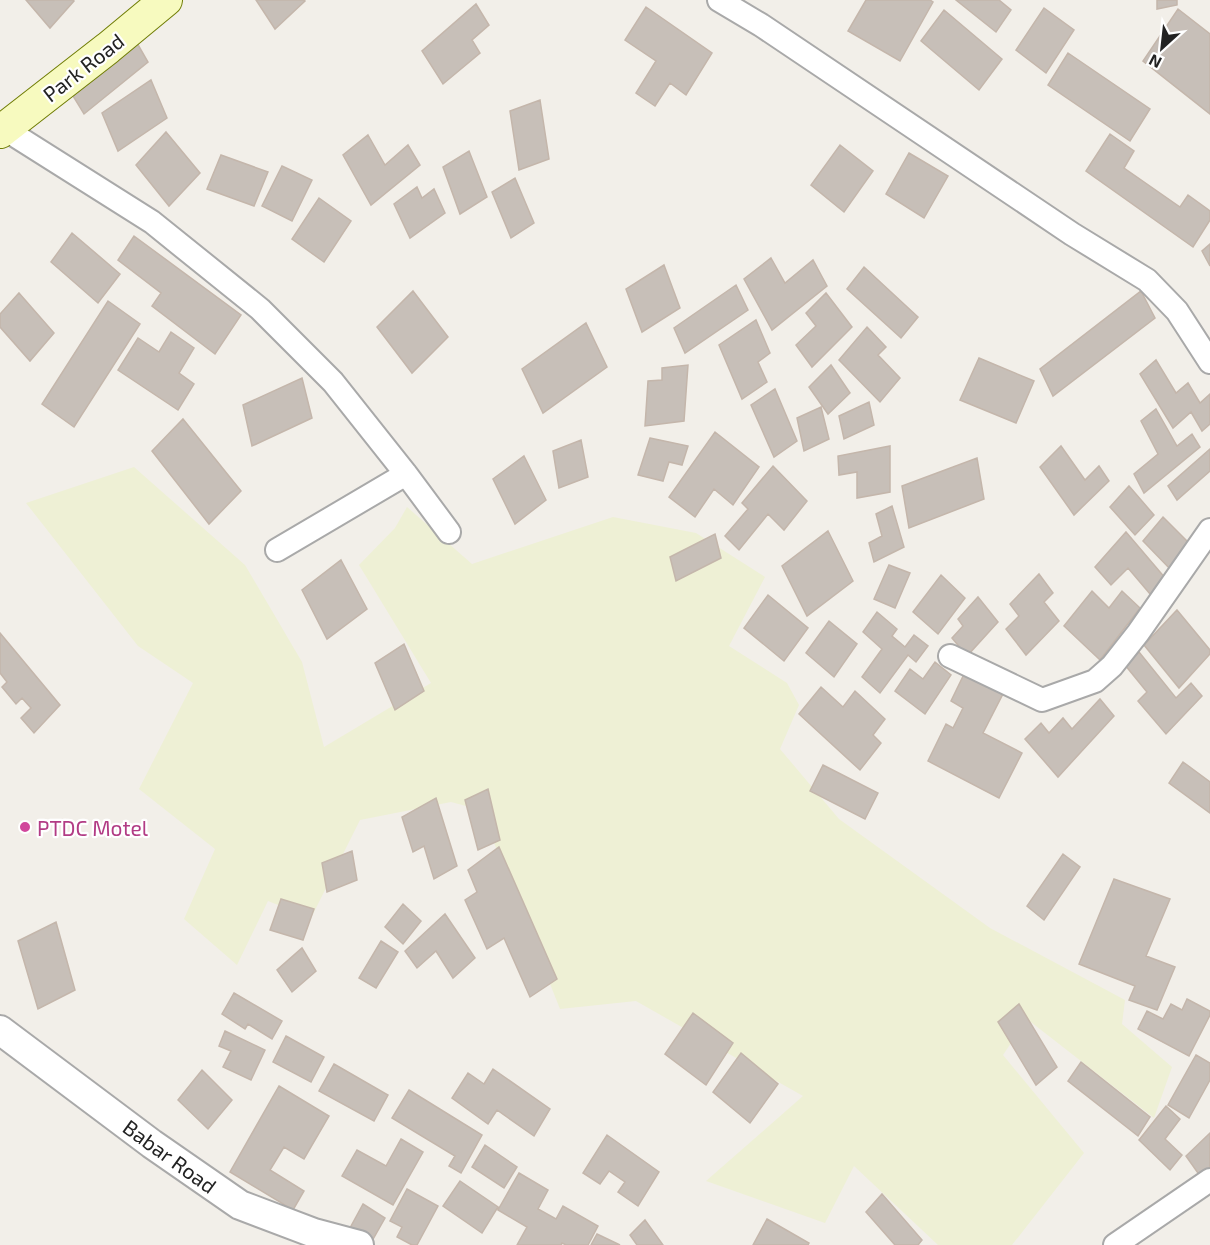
<svg xmlns="http://www.w3.org/2000/svg" width="1210" height="1245" font-family="'Exo 2',sans-serif">
<rect width="100%" height="100%" fill="#f2efe9"/>
<!-- farmland -->
<path fill="#eef0d5" d="M134,467L245,565L302,662L324,747L431,683L359,565L395,528L407,507L472,564L613,517L696,533L765,577L729,646L787,683L799,705L780,749L839,819L990,928L1125,1000L1122,1024L1172,1067L1154,1118L1027,1019L1003,1055L1084,1153L1012,1245H938L854,1166L825,1223L706,1181L803,1096L636,1001L560,1009L481,810L451,802L360,820L311,918L268,901L237,965L184,919L215,849L139,789L193,683L138,646L26,503Z"/>
<!-- building -->
<path fill="#c7bfb8" stroke="#c4b6ab" stroke-width="1.5" d="M26,0H73L74,1L50,28Z
M256,0H304L305,1L275,29Z
M866,0H930L933,2L900,61L848,31Z
M956,0H999L1011,10L996,32Z
M1157,0H1177V5L1157,9Z
M476,4L489,25L472,40L480,53L443,84L422,51Z
M646,7L712,53L686,95L670,83L655,106L636,93L656,61L625,40Z
M1044,8L1074,30L1046,73L1016,50Z
M1178,9L1210,34V114L1143,61Z
M944,10L1002,59L979,90L921,41Z
M137,43L148,62L84,114L73,96Z
M1068,53L1150,109L1130,141L1048,85Z
M151,80L167,118L118,151L102,113Z
M540,100L549,159L519,170L510,111Z
M166,132L200,173L169,206L136,165Z
M1110,134L1134,151L1124,168L1180,207L1188,195L1210,211V220L1193,247L1086,171Z
M368,135L385,165L408,145L420,165L371,205L343,155Z
M840,145L873,171L844,212L811,185Z
M469,151L487,197L460,214L443,167Z
M909,153L948,176L924,218L886,194Z
M221,155L268,172L254,206L207,189Z
M282,166L312,180L292,221L262,206Z
M515,178L534,223L511,238L492,192Z
M417,187L422,198L434,189L445,213L410,238L394,204Z
M319,198L351,221L324,262L292,239Z
M72,233L120,274L98,303L51,262Z
M134,236L241,315L215,354L152,306L161,293L118,260Z
M1210,244V266L1202,251Z
M771,258L785,283L813,260L827,286L772,330L744,279Z
M664,265L680,308L642,332L626,289Z
M864,267L918,317L901,338L847,289Z
M736,285L748,310L685,353L674,328Z
M413,291L448,337L412,373L377,327Z
M1141,291L1155,318L1053,396L1040,369Z
M19,293L54,333L30,361L0,327V314Z
M826,293L852,327L812,367L796,345L816,326L806,313Z
M108,301L140,324L74,427L42,404Z
M756,320L770,353L758,362L767,382L742,399L719,345Z
M586,323L607,367L543,413L522,369Z
M867,327L886,347L878,355L900,378L880,402L839,360Z
M171,332L194,348L179,373L194,384L178,410L118,370L138,338L159,352Z
M979,358L1034,381L1016,423L960,400Z
M1156,360L1176,393L1188,383L1200,403L1210,394V424L1202,431L1191,412L1173,428L1140,374Z
M688,365L684,421L645,426L648,381L662,380V368Z
M831,365L850,393L828,414L809,387Z
M302,378L312,418L252,446L243,405Z
M775,389L797,441L774,457L751,405Z
M869,402L874,425L844,439L839,416Z
M821,407L829,439L804,451L797,418Z
M1156,409L1177,446L1192,434L1200,447L1144,493L1134,474L1158,454L1141,421Z
M183,419L241,491L209,524L152,451Z
M715,432L759,467L733,505L714,489L695,517L669,497Z
M650,438L688,446L682,465L669,462L663,481L638,475Z
M581,440L588,477L559,488L553,451Z
M890,446V492L857,498V472L839,475L838,456Z
M1061,446L1085,480L1099,466L1109,481L1074,515L1040,467Z
M1210,449V471L1177,500L1168,486Z
M524,456L546,500L515,524L493,479Z
M977,458L984,499L909,528L902,486Z
M773,466L807,501L784,530L768,514L739,550L725,536L748,509L742,503Z
M1129,486L1154,515L1135,535L1110,507Z
M892,506L904,547L874,562L869,543L882,536L876,514Z
M1163,517L1191,545L1170,569L1143,541Z
M828,531L853,581L807,616L782,566Z
M1126,532L1166,579L1151,595L1128,568L1111,585L1095,567Z
M715,534L721,558L676,581L670,557Z
M341,560L367,609L327,639L302,590Z
M889,565L910,573L895,608L874,599Z
M1039,574L1053,593L1044,602L1059,621L1026,655L1006,629L1019,616L1010,604Z
M941,575L965,598L938,634L913,612Z
M1092,591L1109,608L1122,591L1140,608L1100,660L1064,626Z
M768,595L808,628L784,661L744,628Z
M978,597L998,622L967,656L952,638L963,626L958,619Z
M1177,610L1210,650V654L1179,688L1144,645Z
M877,612L897,629L892,636L905,647L914,635L928,646L916,662L908,655L880,693L862,677L882,649L863,632Z
M829,621L857,644L834,677L806,653Z
M0,633L60,705L34,733L21,718L31,708L22,698L16,704L2,687L7,682L0,673Z
M404,644L424,691L395,710L375,663Z
M1139,652L1176,698L1191,683L1202,696L1166,734L1138,701L1147,692L1125,665Z
M935,662L951,675L925,714L895,691L910,669L923,679Z
M968,666L1007,686L983,733L1022,753L999,798L928,761L946,724L953,728L963,708L951,701Z
M821,687L843,707L855,691L885,719L873,735L881,743L860,770L799,714Z
M1100,699L1114,716L1058,777L1025,739L1041,723L1049,733L1063,718L1072,729Z
M1183,762L1210,782V813L1169,783Z
M823,765L878,793L865,819L810,791Z
M488,789L500,840L478,850L465,800Z
M436,798L457,866L434,879L424,846L413,852L402,817Z
M499,847L557,979L530,997L504,938L487,949L465,900L477,892L468,870Z
M352,851L357,880L327,892L322,863Z
M1063,854L1080,867L1044,920L1027,906Z
M1114,879L1170,899L1146,956L1175,967L1157,1010L1129,1000L1135,986L1079,964Z
M281,899L314,909L303,940L270,930Z
M403,904L421,921L403,944L385,927Z
M445,914L475,958L453,978L436,951L417,968L405,951Z
M56,922L75,990L38,1009L18,941Z
M381,941L398,952L376,988L359,978Z
M302,948L316,971L292,992L277,970Z
M234,993L282,1021L272,1039L248,1024L245,1029L222,1014Z
M1187,999L1210,1011V1015L1189,1056L1138,1029L1147,1011L1163,1019L1171,1004L1182,1010Z
M1019,1004L1057,1067L1036,1085L998,1022Z
M693,1013L733,1043L706,1085L665,1054Z
M225,1031L265,1050L251,1080L223,1067L231,1051L219,1046Z
M286,1036L324,1057L311,1082L273,1062Z
M741,1053L778,1084L750,1123L713,1092Z
M1196,1055L1210,1063V1080L1189,1118L1168,1105Z
M1081,1062L1150,1117L1138,1136L1068,1081Z
M334,1064L388,1095L374,1121L319,1091Z
M493,1069L550,1109L534,1136L497,1110L488,1124L452,1098L468,1073L484,1084Z
M202,1070L232,1100L208,1129L178,1100Z
M279,1086L329,1116L304,1159L284,1147L270,1170L304,1191L293,1210L230,1172Z
M409,1090L482,1135L461,1173L449,1166L455,1156L392,1118Z
M1166,1106L1180,1119L1165,1139L1182,1155L1170,1170L1139,1140Z
M1210,1133V1167L1200,1176L1186,1156Z
M607,1135L659,1172L638,1206L618,1192L625,1182L609,1171L600,1184L583,1173Z
M401,1139L423,1152L393,1205L342,1176L357,1150L386,1166Z
M485,1145L517,1167L504,1188L472,1167Z
M519,1173L548,1190L538,1209L556,1219L563,1206L598,1226L588,1245H566L562,1243L561,1245H517L527,1227L498,1210Z
M460,1181L498,1207L482,1233L443,1206Z
M407,1189L438,1206L417,1245H412L397,1237L402,1227L390,1221Z
M882,1194L922,1240L918,1245H895L866,1212Z
M363,1204L385,1218L372,1241L350,1228Z
M767,1219L809,1243L808,1245H753Z
M645,1220L663,1245H637L630,1235Z
M597,1234L620,1245H591Z"/>
<g fill="none" stroke-linecap="round" stroke-linejoin="round">
<defs>
<path id="minor" d="M719,0L761,25L1072,234L1147,280L1177,311L1210,362
M0,126L152,222L260,309L333,382L406,474L449,532
M277,550L406,474
M950,656L1042,700L1095,681L1112,666L1138,633L1210,530
M1115,1245L1210,1180"/>
<path id="tertiary" d="M0,1030L152,1144L240,1205L314,1233L359,1245"/>
<path id="secondary" d="M0,132L108,48L166,0"/>
</defs>
<!-- minor casing -->
<use href="#minor" stroke="#a9a9a9" stroke-width="26"/>
<!-- tertiary casing -->
<use href="#tertiary" stroke="#a9a9a9" stroke-width="32"/>
<!-- secondary casing -->
<use href="#secondary" stroke="#707d05" stroke-width="34"/>
<!-- minor -->
<use href="#minor" stroke="#fff" stroke-width="22"/>
<!-- tertiary -->
<use href="#tertiary" stroke="#fff" stroke-width="28"/>
<!-- secondary -->
<use href="#secondary" stroke="#f7fabf" stroke-width="32"/>
</g>
<!-- markers -->
<circle fill="#d1479c" stroke="#fff" stroke-width="2" cx="25" cy="827" r="6"/>
<g text-anchor="middle" dominant-baseline="central" stroke-width="4.5" stroke-linejoin="round" paint-order="stroke">
<!-- street labels -->
<g font-size="21" fill="#222" stroke="#fff">
<text transform="translate(83 67) rotate(-38)">Park Road</text>
<text transform="translate(170 1156) rotate(36)">Babar Road</text>
</g>
<!-- hotel labels -->
<g font-size="21" fill="#b23c85" stroke="#fff" text-anchor="start">
<text x="37" y="827">PTDC Motel</text>
</g>
</g>
<!-- north arrow -->
<g transform="translate(1162 48) rotate(207)" stroke="#ffffff" stroke-width="4.5" paint-order="stroke">
<path d="M0-4.5L10 22L0 15L-10 22Z" fill="#222222"/>
<text y="-9" font-size="16" font-weight="bold" text-anchor="middle" fill="#222222">N</text>
</g>
</svg>
